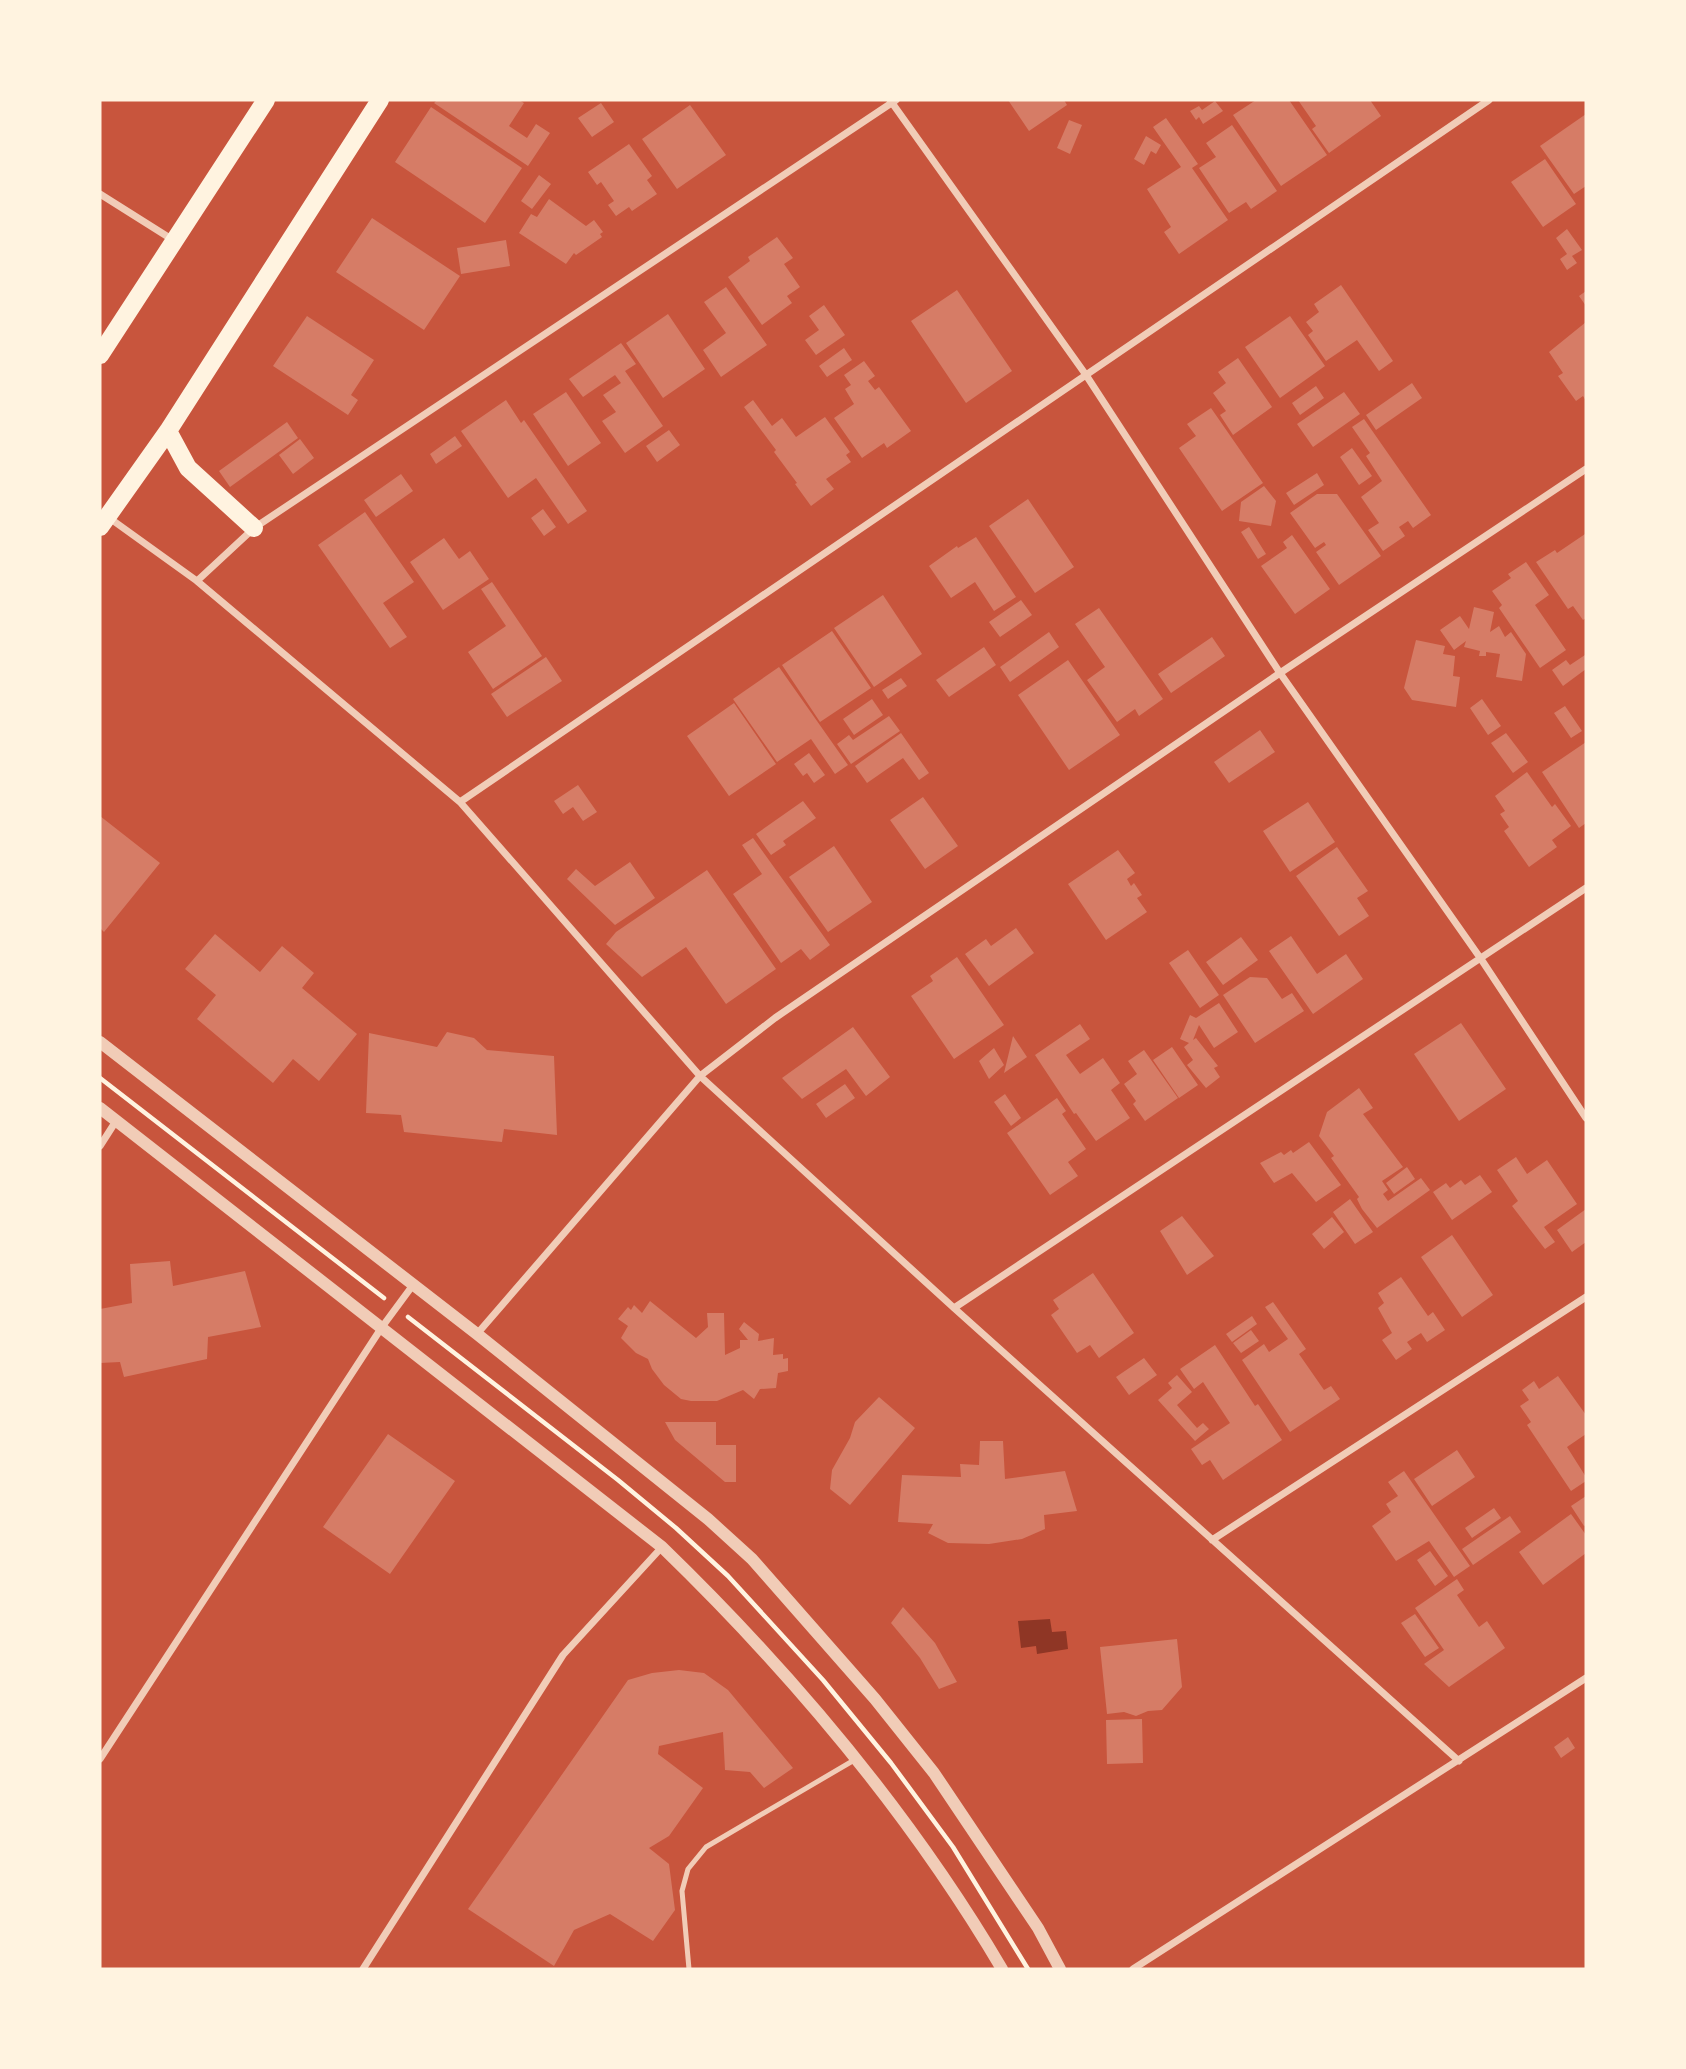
<svg xmlns="http://www.w3.org/2000/svg" width="1686" height="2069" font-family="Inter,sans-serif">
<rect width="100%" height="100%" fill="#c8553d"/>
<!-- water -->
<path fill="#8f3625" d="M1050,1619L1052,1632L1066,1631L1068,1649L1037,1654L1036,1646L1021,1648L1018,1621Z"/>
<!-- building -->
<path fill="#d67c66" d="M437,100H519L524,103L509,126L527,138L536,124L550,133L528,166L434,103Z
M1008,100H1064L1067,105L1029,131Z
M1256,100H1289L1327,155L1281,186L1233,115Z
M1298,100H1370L1381,116L1329,153L1312,129L1316,126Z
M1215,101L1223,111L1203,124L1199,117L1196,120L1190,111L1199,106L1202,110Z
M601,103L614,122L592,137L578,118Z
M690,105L726,155L677,189L642,139Z
M431,107L522,168L485,223L395,162Z
M1586,114V186L1574,194L1540,146Z
M1166,118L1198,164L1192,168L1228,220L1179,254L1164,232L1171,227L1147,189L1181,167L1153,127Z
M1069,120L1082,125L1070,154L1057,148Z
M1232,125L1277,191L1251,209L1246,202L1229,213L1199,168L1216,157L1206,143Z
M1146,136L1161,145L1156,154L1151,151L1144,165L1134,159Z
M629,144L652,176L647,180L657,194L632,211L629,207L616,216L608,205L614,201L601,182L597,185L588,172Z
M1545,159L1576,204L1543,227L1511,182Z
M539,175L551,184L532,209L521,201Z
M549,199L586,226L594,220L603,232L600,234L602,237L576,255L574,253L566,264L519,233L531,214L537,217Z
M372,218L460,276L424,330L336,272Z
M1567,229L1582,250L1572,256L1577,263L1567,270L1560,259L1567,254L1556,238Z
M777,237L793,258L784,264L800,287L787,296L792,303L762,325L728,277L750,261L748,257Z
M506,240L510,266L461,274L457,248Z
M1341,285L1393,361L1379,371L1357,340L1326,361L1308,335L1313,331L1306,322L1319,312L1314,304Z
M726,287L767,345L721,377L703,350L726,333L704,302Z
M957,290L1012,371L966,403L911,321Z
M1586,291V306L1579,296Z
M824,305L845,335L816,355L805,340L819,330L809,316Z
M668,314L705,369L663,398L626,343Z
M307,316L374,360L351,395L358,400L348,415L273,366Z
M1290,316L1325,366L1280,398L1245,347Z
M1586,322V401L1583,396L1576,401L1558,376L1563,373L1549,352Z
M621,343L636,364L625,371L663,426L625,453L602,421L616,412L603,395L621,383L615,375L583,397L569,379Z
M844,348L852,360L827,377L819,366Z
M1238,358L1272,407L1233,435L1220,415L1226,411L1213,393L1226,383L1218,372Z
M864,361L875,376L868,381L875,390L879,387L911,431L887,448L884,443L862,458L834,418L854,404L845,389L851,385L844,375Z
M1412,383L1422,398L1376,430L1366,415Z
M1316,386L1324,398L1300,415L1292,403Z
M566,392L601,443L568,466L533,414Z
M1344,392L1360,414L1313,447L1297,424Z
M506,400L521,423L524,420L587,511L568,524L536,478L508,498L461,431Z
M753,400L772,426L782,418L796,437L825,417L850,452L846,455L851,462L826,479L834,489L811,506L795,484L797,483L774,452L776,450L744,407Z
M1211,408L1263,483L1222,511L1179,448L1196,436L1187,424Z
M1364,419L1431,515L1413,528L1408,521L1399,527L1405,536L1383,551L1368,530L1379,523L1361,497L1382,481L1366,456L1370,453L1352,427Z
M287,422L298,438L230,487L219,471Z
M669,430L680,445L657,462L646,446Z
M455,436L462,446L436,464L430,454Z
M300,439L314,458L293,474L279,455Z
M1352,448L1372,476L1359,485L1340,457Z
M1317,473L1324,485L1294,505L1286,493Z
M401,474L413,491L376,517L364,500Z
M1264,486L1276,501L1271,526L1239,521L1241,502Z
M1317,494H1337L1381,556L1339,585L1316,552L1326,545L1324,542L1315,548L1290,513Z
M1028,499L1074,567L1035,593L989,526Z
M543,509L556,527L544,536L531,518Z
M365,512L414,582L383,603L407,637L390,648L318,545Z
M1249,527L1266,554L1258,559L1241,532Z
M1585,534L1586,618L1583,620L1573,606L1568,609L1536,562L1555,550L1557,553Z
M1292,535L1330,589L1295,614L1261,566L1287,548L1283,542Z
M976,537L1016,597L994,611L975,582L951,598L929,566L957,546L958,548Z
M444,538L459,559L470,551L489,579L443,610L410,562Z
M1526,562L1549,595L1535,605L1566,650L1540,668L1499,608L1502,605L1492,591L1511,578L1508,574Z
M492,582L542,656L493,689L468,652L506,626L481,589Z
M883,595L922,654L874,687L834,628Z
M1021,600L1032,615L1000,637L989,622Z
M1474,607L1494,612L1490,632L1499,626L1505,637L1511,632L1526,654L1522,681L1496,677L1500,654L1486,652V656H1479L1480,651L1464,647L1466,641L1454,650L1440,630L1460,616L1469,629Z
M1099,608L1163,699L1139,716L1135,709L1117,722L1087,680L1105,667L1075,624Z
M832,631L871,688L820,722L782,665Z
M1049,632L1059,647L1010,682L1000,667Z
M1212,637L1225,656L1171,693L1158,674Z
M1416,640L1445,646L1443,654L1455,656L1453,676L1460,677L1456,707L1412,700L1404,688Z
M984,647L996,665L949,697L936,680Z
M1585,655L1586,669L1563,686L1552,670L1566,660L1570,665Z
M546,657L562,681L507,717L491,694Z
M1068,660L1120,735L1069,770L1018,695Z
M779,667L848,765L835,774L811,739L777,762L733,699Z
M901,678L907,686L888,699L882,690Z
M872,699L883,715L854,735L843,719Z
M1482,699L1501,726L1488,735L1470,708Z
M734,703L776,764L729,796L687,736Z
M1565,706L1582,731L1571,738L1554,713Z
M889,716L900,731L851,764L837,744L849,735L853,740Z
M1260,730L1275,752L1229,783L1214,762Z
M901,733L929,773L919,780L903,758L867,783L855,766Z
M1506,733L1528,762L1513,773L1491,743Z
M1586,742V823L1579,828L1542,772Z
M809,753L825,775L814,783L807,773L803,776L794,764Z
M1527,772L1552,807L1555,804L1571,826L1552,840L1557,847L1529,867L1504,831L1509,827L1500,814L1505,811L1495,796Z
M578,785L597,812L583,821L573,807L563,814L554,801Z
M923,797L958,846L925,869L890,820Z
M803,801L816,818L783,841L786,845L771,855L756,834Z
M1308,802L1335,842L1290,872L1263,831Z
M100,816L160,863L104,932L100,928Z
M753,838L830,945L810,960L801,949L781,963L733,894L762,874L742,845Z
M834,846L872,902L828,932L789,877Z
M1337,847L1368,891L1357,898L1369,916L1339,936L1296,876Z
M1118,850L1135,873L1127,879L1131,886L1134,883L1142,895L1137,898L1147,912L1106,940L1068,884Z
M630,862L655,898L615,925L567,879L576,869L595,886Z
M707,870L776,969L726,1004L686,947L642,977L606,944L616,932Z
M1016,928L1034,953L989,986L965,954L986,939L991,946Z
M215,934L260,972L282,946L314,973L302,988L357,1034L319,1081L293,1059L273,1083L197,1019L216,995L185,969Z
M1291,936L1317,974L1346,954L1363,979L1313,1014L1269,951Z
M1241,937L1258,960L1223,985L1206,962Z
M1188,950L1219,995L1200,1008L1169,963Z
M957,957L1004,1025L954,1059L911,996L933,981L930,976Z
M1250,977L1267,978L1282,999L1292,993L1304,1011L1255,1043L1223,995Z
M1219,1003L1238,1032L1214,1048L1199,1025L1193,1040L1196,1038L1218,1066L1214,1068L1220,1077L1206,1088L1187,1065L1193,1060L1184,1047L1189,1043L1180,1039L1190,1015L1196,1018Z
M1461,1023L1506,1089L1459,1121L1414,1054Z
M1080,1024L1090,1039L1066,1055L1080,1074L1103,1058L1120,1083L1111,1090L1130,1118L1096,1141L1076,1113L1074,1114L1035,1055Z
M853,1027L890,1077L866,1096L846,1069L802,1099L782,1078Z
M447,1032L474,1038L487,1050L554,1056L557,1135L504,1129L502,1142L404,1132L401,1115L366,1113L369,1033L437,1047Z
M1013,1036L1027,1057L1004,1073Z
M1172,1047L1198,1085L1179,1098L1153,1060Z
M994,1048L1004,1065L989,1079L979,1061Z
M1144,1050L1178,1098L1145,1121L1133,1104L1136,1101L1124,1084L1137,1074L1128,1061Z
M845,1084L855,1098L826,1118L816,1104Z
M1359,1088L1373,1108L1363,1114L1403,1167L1382,1181L1388,1190L1383,1194L1388,1201L1421,1178L1430,1190L1377,1228L1362,1209L1357,1199L1359,1197L1331,1158L1334,1156L1319,1136L1327,1112Z
M1005,1094L1021,1118L1011,1126L994,1102Z
M1057,1098L1066,1111L1062,1114L1086,1149L1068,1162L1078,1176L1050,1195L1007,1133Z
M1309,1142L1341,1185L1316,1202L1292,1173L1274,1183L1260,1163L1281,1152L1284,1155L1291,1150L1293,1153Z
M1516,1157L1527,1174L1547,1160L1577,1204L1544,1227L1555,1242L1545,1249L1512,1206L1518,1201L1497,1170Z
M1407,1167L1415,1179L1394,1194L1386,1183Z
M1480,1175L1492,1192L1452,1220L1433,1192L1446,1183L1450,1188L1461,1180L1465,1185Z
M1350,1199L1373,1232L1355,1244L1333,1212Z
M1586,1209V1242L1572,1252L1557,1230Z
M1182,1216L1214,1256L1187,1275L1160,1231Z
M1332,1217L1344,1232L1324,1249L1312,1234Z
M1452,1235L1493,1295L1462,1317L1421,1257Z
M170,1261L173,1286L245,1271L261,1327L208,1337L207,1359L124,1377L120,1362L100,1363V1309L132,1303L130,1264Z
M1093,1273L1134,1333L1099,1358L1090,1345L1077,1353L1051,1315L1059,1309L1053,1300Z
M1401,1277L1428,1316L1433,1312L1445,1330L1427,1342L1421,1333L1407,1342L1412,1349L1396,1360L1382,1340L1392,1333L1378,1308L1384,1303L1378,1293Z
M650,1301L696,1338L708,1327L707,1313H724L725,1355L740,1348V1340H748L739,1329L744,1322L759,1334L758,1341L774,1338L773,1355L783,1354V1359L788,1358V1371L778,1373L776,1388L760,1389L754,1399L743,1390L717,1401H691L681,1399L664,1385L652,1369L648,1359L636,1353L621,1338L628,1326L618,1319L628,1307L631,1310L634,1305L642,1313Z
M1273,1302L1306,1349L1299,1354L1324,1390L1331,1386L1340,1399L1290,1432L1242,1360L1264,1344L1269,1352L1288,1339L1265,1307Z
M1252,1316L1257,1324L1232,1342L1226,1334Z
M1251,1330L1259,1341L1241,1353L1233,1343Z
M1215,1345L1255,1406L1258,1404L1282,1440L1223,1480L1210,1460L1202,1465L1191,1449L1230,1423L1203,1382L1194,1389L1180,1369Z
M1144,1358L1157,1375L1129,1395L1116,1377Z
M1177,1375L1192,1392L1177,1405L1197,1428L1203,1423L1209,1429L1195,1441L1158,1400L1172,1388L1168,1383Z
M1558,1376L1586,1415V1434L1567,1447L1586,1477V1481L1571,1491L1527,1425L1531,1422L1520,1406L1529,1400L1522,1390L1534,1381L1539,1389Z
M879,1397L915,1428L850,1505L830,1489L832,1470L850,1438L855,1422Z
M665,1422H716V1445H736V1482H725L675,1440Z
M388,1434L455,1481L390,1574L323,1527Z
M980,1441H1003L1005,1479L1065,1471L1077,1511L1044,1515L1045,1529L1022,1539L989,1544L948,1543L928,1533L933,1524L898,1522L902,1475L961,1477L960,1464L979,1465Z
M1457,1450L1475,1477L1432,1506L1414,1479Z
M1404,1471L1470,1566L1454,1577L1429,1541L1396,1561L1372,1526L1391,1512L1386,1504L1398,1496L1388,1482Z
M1586,1496V1525L1584,1526L1571,1506Z
M1494,1508L1501,1518L1472,1538L1465,1528Z
M1571,1514L1586,1535V1553L1543,1585L1519,1552Z
M1510,1516L1521,1532L1473,1565L1462,1549Z
M1430,1551L1448,1576L1435,1586L1417,1560Z
M1457,1579L1464,1590L1457,1595L1479,1627L1487,1621L1505,1648L1449,1687L1424,1664L1444,1650L1415,1608Z
M903,1607L935,1643L957,1682L939,1689L920,1658L891,1623Z
M1415,1614L1439,1648L1425,1657L1401,1623Z
M1177,1639L1182,1687L1162,1710L1148,1711L1136,1716L1124,1712L1107,1714L1100,1647Z
M679,1670L704,1673L728,1690L793,1768L764,1788L750,1772L725,1770L723,1732L659,1746L658,1754L703,1788L669,1836L649,1848L669,1864L675,1910L653,1941L610,1914L574,1930L554,1966L468,1909L628,1680L652,1673Z
M1142,1719L1143,1763L1107,1764L1106,1720Z
M1568,1737L1575,1748L1561,1758L1554,1747Z"/>
<g fill="none" stroke-linecap="round" stroke-linejoin="round">
<!-- path -->
<path stroke="#fff3e0" stroke-width="4.5" d="M100,1078L384,1298
M408,1317L618,1480L676,1528L728,1576L823,1680L891,1763L953,1847L1028,1969"/>
<!-- service -->
<path stroke="#f1ccb7" stroke-width="5" d="M689,1969L682,1891L688,1869L706,1847L856,1759"/>
<!-- minor -->
<path stroke="#f1ccb7" stroke-width="7" d="M890,100L1086,375L1280,673L1481,959L1586,1118
M100,194L173,240
M108,517L197,581L460,802L700,1076L954,1308L1459,1761
M197,581L254,528L896,100
M460,802L1489,100
M100,1146L116,1121
M954,1308L1586,888
M477,1334L700,1076L775,1018L1280,673L1586,469
M1212,1540L1586,1297
M100,1759L382,1327L413,1285
M363,1969L563,1655L662,1547
M1133,1969L1586,1678"/>
<!-- tertiary -->
<path stroke="#f1ccb7" stroke-width="12" d="M100,1042L477,1334L708,1519L752,1559L875,1699L934,1773L1038,1928L1060,1969
M100,1108L662,1547C792,1673 910,1813 1002,1969"/>
<!-- primary -->
<path stroke="#fff3e0" stroke-width="18" d="M100,355L266,100
M168,431L188,468L254,528
M100,527L168,431L380,100"/>
</g>
<!-- border -->
<rect width="1686" height="2069" fill="none" stroke="#fff3e0" stroke-width="203"/>
</svg>
